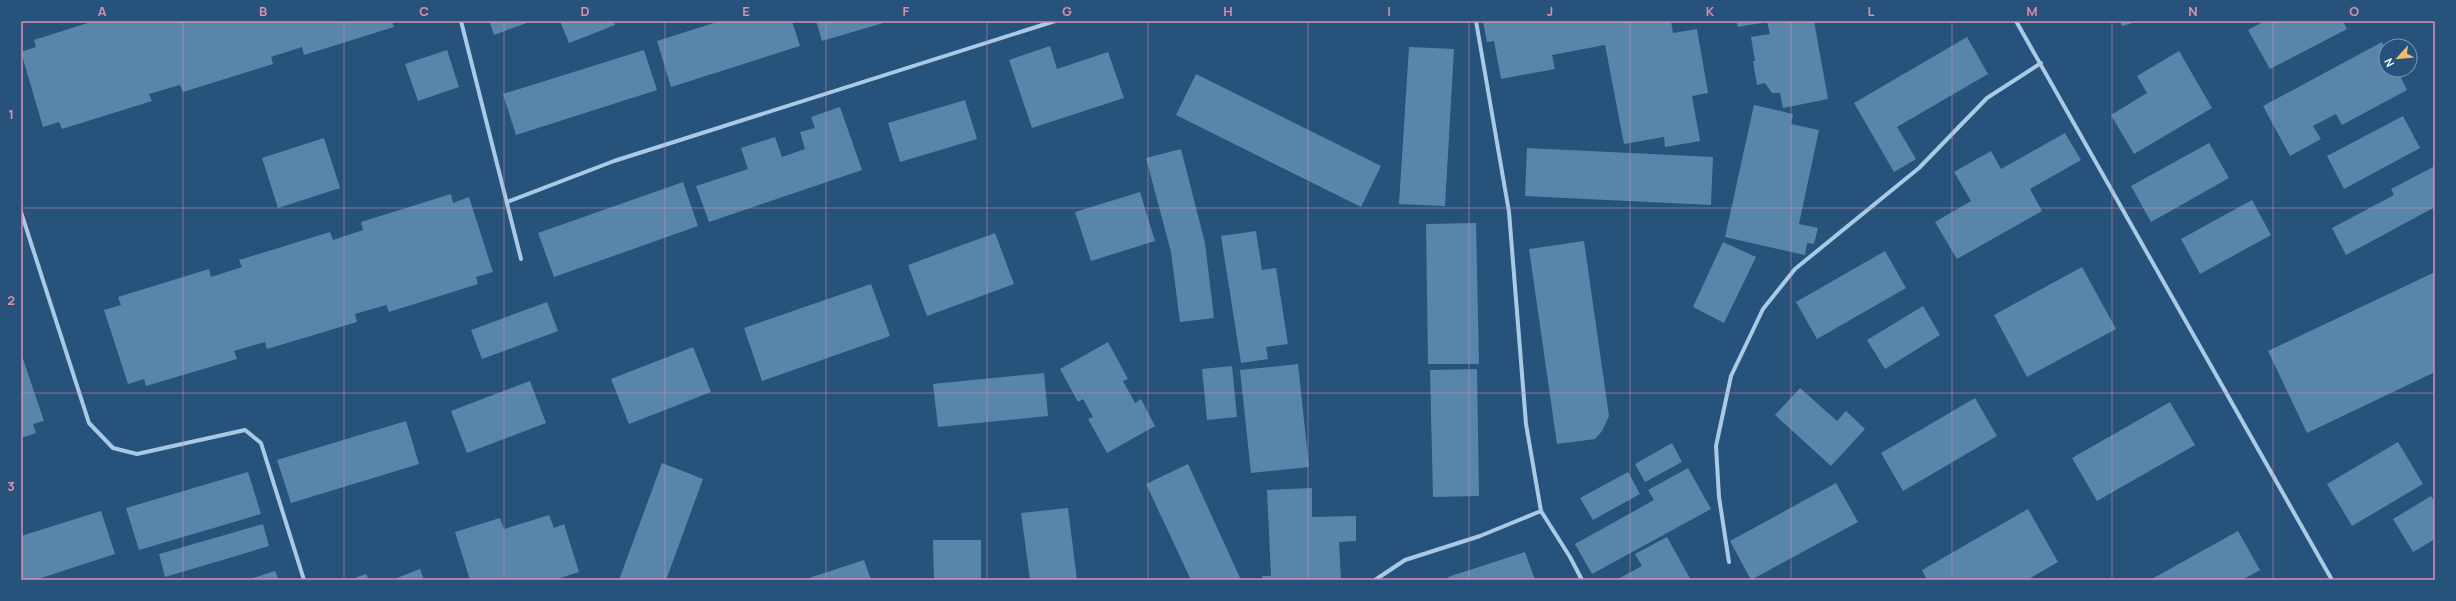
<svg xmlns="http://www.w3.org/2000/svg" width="2456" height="601" font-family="Manrope,sans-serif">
<rect width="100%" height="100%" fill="#26527b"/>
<!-- building -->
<path fill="#5a85ab" d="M94,21H392L394,27L304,55L302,47L271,57L273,64L183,92L180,85L149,94L152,101L62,129L59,122L43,127L21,52L36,47L34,40Z
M489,21H532L494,35Z
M560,21H613L615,25L569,43Z
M720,21H792L800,46L671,87L657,41Z
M816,21H890L822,41Z
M1483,21H1671L1673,33L1697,29L1708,93L1692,96L1700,141L1665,147L1664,137L1624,144L1605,45L1552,55L1555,69L1501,79L1494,41L1487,42Z
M1736,21H1814L1828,99L1783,108L1780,93H1772L1765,83L1757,85L1753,61H1755L1751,37L1770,34L1767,22L1738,27Z
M2120,21H2139L2122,26Z
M2265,21H2343L2347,29L2270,69L2248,30Z
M1967,37L1988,74L1897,127L1916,159L1894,172L1854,103Z
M2382,42L2386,50V70H2397L2407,90L2342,125L2336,114L2313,126L2321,139L2290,156L2263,106Z
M1050,46L1057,69L1108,52L1124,98L1032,128L1009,60Z
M1409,47L1454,49L1445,206L1399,204Z
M447,50L459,87L418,101L405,64Z
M644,50L657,90L516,135L503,94Z
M2179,51L2212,108L2134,154L2111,115L2147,93L2137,76Z
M1196,74L1381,166L1361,207L1176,115Z
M965,100L977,139L900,162L888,123Z
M1754,105L1793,114L1791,124L1819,130L1799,224L1818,228L1814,244L1807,243L1805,255L1725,237Z
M840,107L862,170L709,222L696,186L748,169L741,148L775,137L782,157L805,149L800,132L815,128L811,117Z
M2403,116L2420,148L2344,189L2327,156Z
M2065,133L2081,160L2030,189L2042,211L1957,259L1935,222L1971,201L1954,172L1991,151L2001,169Z
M324,138L340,188L278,208L262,158Z
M2209,143L2229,178L2151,222L2131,186Z
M1527,148L1713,157L1711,205L1525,196Z
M1181,149L1205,243L1214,318L1180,322L1171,252L1146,158Z
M2435,166V207L2346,255L2332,228L2394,195L2391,189Z
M683,182L698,226L554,277L538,233Z
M1140,192L1155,241L1091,261L1075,212Z
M451,194L453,203L469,197L493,272L476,277L478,284L389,312L386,305L355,314L357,322L267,349L265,342L234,351L237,359L146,386L144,379L128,384L104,310L121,305L118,297L209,269L211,277L242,267L239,260L330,232L333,240L363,230L361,222Z
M2252,200L2271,235L2200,274L2181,239Z
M1476,223L1479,364H1428L1426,224Z
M1256,231L1262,270L1276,268L1288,344L1266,347L1268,359L1241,363L1221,236Z
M995,233L1014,284L927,316L908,265Z
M1584,241L1609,416L1602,431L1595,439L1557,444L1529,249Z
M1723,242L1756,257L1724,323L1693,307Z
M1885,251L1906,288L1817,339L1796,302Z
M2082,267L2116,329L2027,377L1994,315Z
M2435,272V372L2307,433L2268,351Z
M871,284L890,336L762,381L744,328Z
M547,302L558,331L482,359L471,330Z
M1923,306L1940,335L1885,369L1867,340Z
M1108,342L1128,379L1123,381L1135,403L1141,399L1155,426L1107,453L1088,419L1093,417L1083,399L1078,402L1060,369Z
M693,347L711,392L629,424L611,379Z
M21,353L44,421L33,424L36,433L21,438Z
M1298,364L1309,467L1251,473L1240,370Z
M1232,366L1237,417L1207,420L1202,369Z
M1477,369L1479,496L1433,497L1430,370Z
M1044,373L1048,416L938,427L933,384Z
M530,381L546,423L467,453L451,411Z
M1800,388L1837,421L1846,411L1865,429L1831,466L1775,415Z
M1975,398L1997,436L1903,491L1881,453Z
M2170,402L2195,445L2097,501L2072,458Z
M406,421L419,464L291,503L277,460Z
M2398,442L2423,484L2352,526L2327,484Z
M1672,443L1682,462L1645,482L1635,464Z
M662,463L703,479L666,580H619Z
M1188,464L1241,580H1191L1146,484Z
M1688,468L1711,509L1592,574L1575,544L1654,500L1648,490Z
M248,472L261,514L139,550L126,508Z
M1628,472L1640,494L1593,520L1580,498Z
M1836,483L1858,522L1751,580L1730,541Z
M1312,488V517L1356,516V541L1339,542L1341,580H1262V576H1271L1267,490Z
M2431,496L2435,502V539L2413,552L2393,519Z
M1068,508L1077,580H1030L1021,513Z
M2028,509L2058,562L2027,580H1927L1922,570Z
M101,511L115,554L35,580H21V536Z
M549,515L554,528L564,524L579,572L554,580H470L455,532L500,518L504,529Z
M263,524L269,546L165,577L159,554Z
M2238,531L2260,570L2242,580H2150Z
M1667,537L1691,580H1616L1642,566L1635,554Z
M933,540H981V580H934Z
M1525,552L1535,580H1449L1448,577Z
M864,560L871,580H810L809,578Z
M420,569L424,580H392Z
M275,571L279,580H247Z
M366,574L369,580H349Z"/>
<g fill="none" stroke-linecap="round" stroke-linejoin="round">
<!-- street -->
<path stroke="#aac9e4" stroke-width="4" d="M461,21L521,259
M2016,21L2332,580
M507,202L614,161L1055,21
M21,212L89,423L113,448L137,454L245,430L261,443L304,580
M1541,511L1570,557L1582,580
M1729,562L1719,497L1716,446L1731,376L1763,309L1795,269L1919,168L1987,98L2041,63
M1375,580L1405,560L1480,536L1541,511L1526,424L1509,212L1476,21"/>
</g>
<!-- grid -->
<path fill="none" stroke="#e08cad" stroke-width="1" stroke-opacity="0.55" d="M183,21V580M344,21V580M504,21V580M665,21V580M826,21V580M987,21V580M1148,21V580M1308,21V580M1469,21V580M1630,21V580M1791,21V580M1952,21V580M2112,21V580M2273,21V580M21,208H2435M21,393H2435"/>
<!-- border -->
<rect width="2456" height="601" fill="none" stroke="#26527b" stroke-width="44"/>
<!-- north arrow -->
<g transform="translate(2398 58) rotate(243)"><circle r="19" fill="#26527b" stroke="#7d97b0"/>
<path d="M0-3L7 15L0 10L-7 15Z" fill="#edbe6f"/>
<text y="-6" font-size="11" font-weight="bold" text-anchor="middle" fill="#ffffff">N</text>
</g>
<rect x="22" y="22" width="2412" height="557" fill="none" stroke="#e08cad" stroke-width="1.5"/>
<g font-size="13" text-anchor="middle" font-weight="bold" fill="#e08cad">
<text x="102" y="16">A</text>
<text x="263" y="16">B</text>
<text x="424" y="16">C</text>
<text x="585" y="16">D</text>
<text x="746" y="16">E</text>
<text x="906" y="16">F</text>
<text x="1067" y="16">G</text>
<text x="1228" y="16">H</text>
<text x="1389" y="16">I</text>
<text x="1550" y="16">J</text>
<text x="1710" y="16">K</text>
<text x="1871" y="16">L</text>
<text x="2032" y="16">M</text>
<text x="2193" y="16">N</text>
<text x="2354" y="16">O</text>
<text x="11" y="119">1</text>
<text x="11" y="305">2</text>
<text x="11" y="491">3</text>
</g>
</svg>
